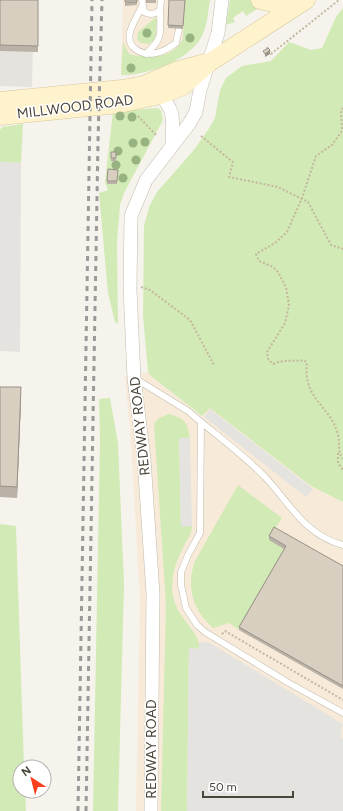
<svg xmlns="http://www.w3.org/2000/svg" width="343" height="811" font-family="Figtree,sans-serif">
<rect width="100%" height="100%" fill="#f6f3ec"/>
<!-- commercial -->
<path fill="#f7ead8" d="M123,0H210L204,31L198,43L188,52L173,61L132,76L121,75Z
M148,372L151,376L202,416L209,407L311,486L343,502V811H136L140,600L131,442L125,376Z"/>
<!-- industrial -->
<path fill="#e6e2dd" d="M0,0H34L32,87L0,86Z"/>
<!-- green -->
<path fill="#d2eab5" d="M185,0H210C208,10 208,21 204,31C195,59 147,76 121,75L123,42L129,54C148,59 173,59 183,39Z
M230,0H253L259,8L246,16L243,11L233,18L235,22L226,25Z
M343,8V502L311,486L210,408L202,416L151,376L148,372L143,316L144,226L149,207L157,192L193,151L208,130L215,118L220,90L226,78L242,66L271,61L289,42L311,50L322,48L336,17Z
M155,18L157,20L155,39L149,44L141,43L137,40L138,32Z
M157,108L161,110L163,120L124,193L120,205L117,242L118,324L115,322L108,293L99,193L108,190L105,182L113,112Z
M23,124L21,163L0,162V130L2,127Z
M110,398L118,443L124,584L118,811H93L100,441L99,399Z
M169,414C186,419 187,422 190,438H179L181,526H192C191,537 188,537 184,546C175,562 168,584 175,603C180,619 199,632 200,649L189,648L187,811H161L166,604L154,424L159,418Z
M238,485L282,518L274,530L286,549L239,630L229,623L213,628C192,610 186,586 195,561Z
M0,524L16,526L24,767H20V791H25L26,811H0Z"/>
<!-- parking -->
<path fill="#e5e3e0" d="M0,162L21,163L20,352L0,351Z
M210,409L313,489L306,497L204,417Z
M179,438H190L192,526L181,527Z
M199,642L210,643L343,724L341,732V738H343V811H187L189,648L199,649Z"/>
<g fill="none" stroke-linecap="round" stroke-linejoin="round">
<defs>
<path id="lane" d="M142,0L144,12C150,15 154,15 160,10L161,0
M142,6C138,15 132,24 130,32C126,49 143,56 156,53C164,52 170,47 176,43L179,29
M146,54C164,37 160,34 160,10
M136,379L188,411L201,422
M343,545C305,535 291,505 266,478C247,458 223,440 201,422L200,533L188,555L181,572V585L186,608L197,625L205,632L287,682L343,713"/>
<path id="street" d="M160,95C177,112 172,123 172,145
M151,811L153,594L144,459L134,378L130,289L131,216L146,180L189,124L196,112L200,90L218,33L222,0"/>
<path id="secondary" d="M260,0L277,4L301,1
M0,101L122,89L144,85L176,71L205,63
M0,116L119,104L160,95L183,86L210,62L306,0"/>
</defs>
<!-- lane casing -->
<use href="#lane" stroke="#c2bbae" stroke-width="7"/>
<!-- street casing -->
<use href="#street" stroke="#c2bbae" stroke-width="14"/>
<!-- secondary casing -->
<use href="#secondary" stroke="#d6c79b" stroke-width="19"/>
<!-- path -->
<path stroke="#c4b79f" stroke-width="2" stroke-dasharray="2 2" stroke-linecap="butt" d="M267,47L271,54L339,0
M343,108L341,110L342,131L332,145L316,156L302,198L287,232L275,243L256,254L259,261L273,267L278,272L286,287L289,305L285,323L267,352L268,359L273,364C285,359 292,362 304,360L307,363C302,399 332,407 338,435C340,445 337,450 343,459
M138,116L157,136
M201,136L233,162L229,177L278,187L308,202L331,245L343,249
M141,287L150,290L190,320L214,365
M338,453V463L343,470
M222,634L225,631L343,700"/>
<!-- lane -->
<use href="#lane" stroke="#fff" stroke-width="6"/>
<!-- street -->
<use href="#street" stroke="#fff" stroke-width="13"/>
<!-- secondary -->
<use href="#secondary" stroke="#fff3cd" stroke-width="18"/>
<!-- rail -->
<path stroke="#9a9a9a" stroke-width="3" stroke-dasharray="5 5" stroke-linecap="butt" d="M78,811L92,0
M86,811L98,141L102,0"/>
</g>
<!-- trees -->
<g fill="#97b381">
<circle cx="147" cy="33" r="4.5"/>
<circle cx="190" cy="38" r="4.5"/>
<circle cx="131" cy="68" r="4.5"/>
<circle cx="120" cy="116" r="4.5"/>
<circle cx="132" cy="117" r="4.5"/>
<circle cx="145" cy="142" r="4.5"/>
<circle cx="133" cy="143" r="4.5"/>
<circle cx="118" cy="151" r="4.5"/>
<circle cx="136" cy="160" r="4.5"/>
<circle cx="116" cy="165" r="4.5"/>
<circle cx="123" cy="178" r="4.5"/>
</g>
<!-- wall -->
<path fill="#bab2a6" d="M0,0H38V52L0,51Z
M125,0H137V5L125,6Z
M146,0H156V3H146Z
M169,0H185L183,29L168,28Z
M111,152H116V161H111Z
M108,169L118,170L117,184H107Z
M0,387L21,398L17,498L0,497Z
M269,536L343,566V689L239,630V627L284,549L269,540Z"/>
<!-- shaded-wall -->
<path fill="#979187" d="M270,50V54L265,57V54Z
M21,387V398L17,498V487Z"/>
<!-- building -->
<path fill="#d8cfc1" stroke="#979187" d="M0,0H38V46L0,45Z
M125,0H137V2H125Z
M169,0H185L183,26L168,25Z
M268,48L270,50L265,54L263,51Z
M111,152H116V158H111Z
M108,169L118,170L117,181H107Z
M0,387H21L17,487L0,486Z
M274,527L343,566V686L239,627L286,546L269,536Z"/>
<g text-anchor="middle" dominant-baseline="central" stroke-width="3" stroke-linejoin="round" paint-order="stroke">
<!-- street labels -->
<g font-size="14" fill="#4b4439" stroke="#fff">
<text transform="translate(75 107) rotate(-7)">MILLWOOD ROAD</text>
<text transform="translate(140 426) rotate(-96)">REDWAY ROAD</text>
<text transform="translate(151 749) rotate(-90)">REDWAY ROAD</text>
</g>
</g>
<!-- north arrow -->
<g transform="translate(32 779) rotate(324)"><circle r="19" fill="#ffffff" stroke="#b7b4b0"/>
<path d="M0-3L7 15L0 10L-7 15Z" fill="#fc3f1d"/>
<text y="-6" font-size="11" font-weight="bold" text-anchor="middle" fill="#4b4439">N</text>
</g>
<!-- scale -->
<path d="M203 791v6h90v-6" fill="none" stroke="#4b4439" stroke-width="2"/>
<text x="209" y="791" font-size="12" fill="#4b4439" stroke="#ffffff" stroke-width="3" paint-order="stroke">50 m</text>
</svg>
